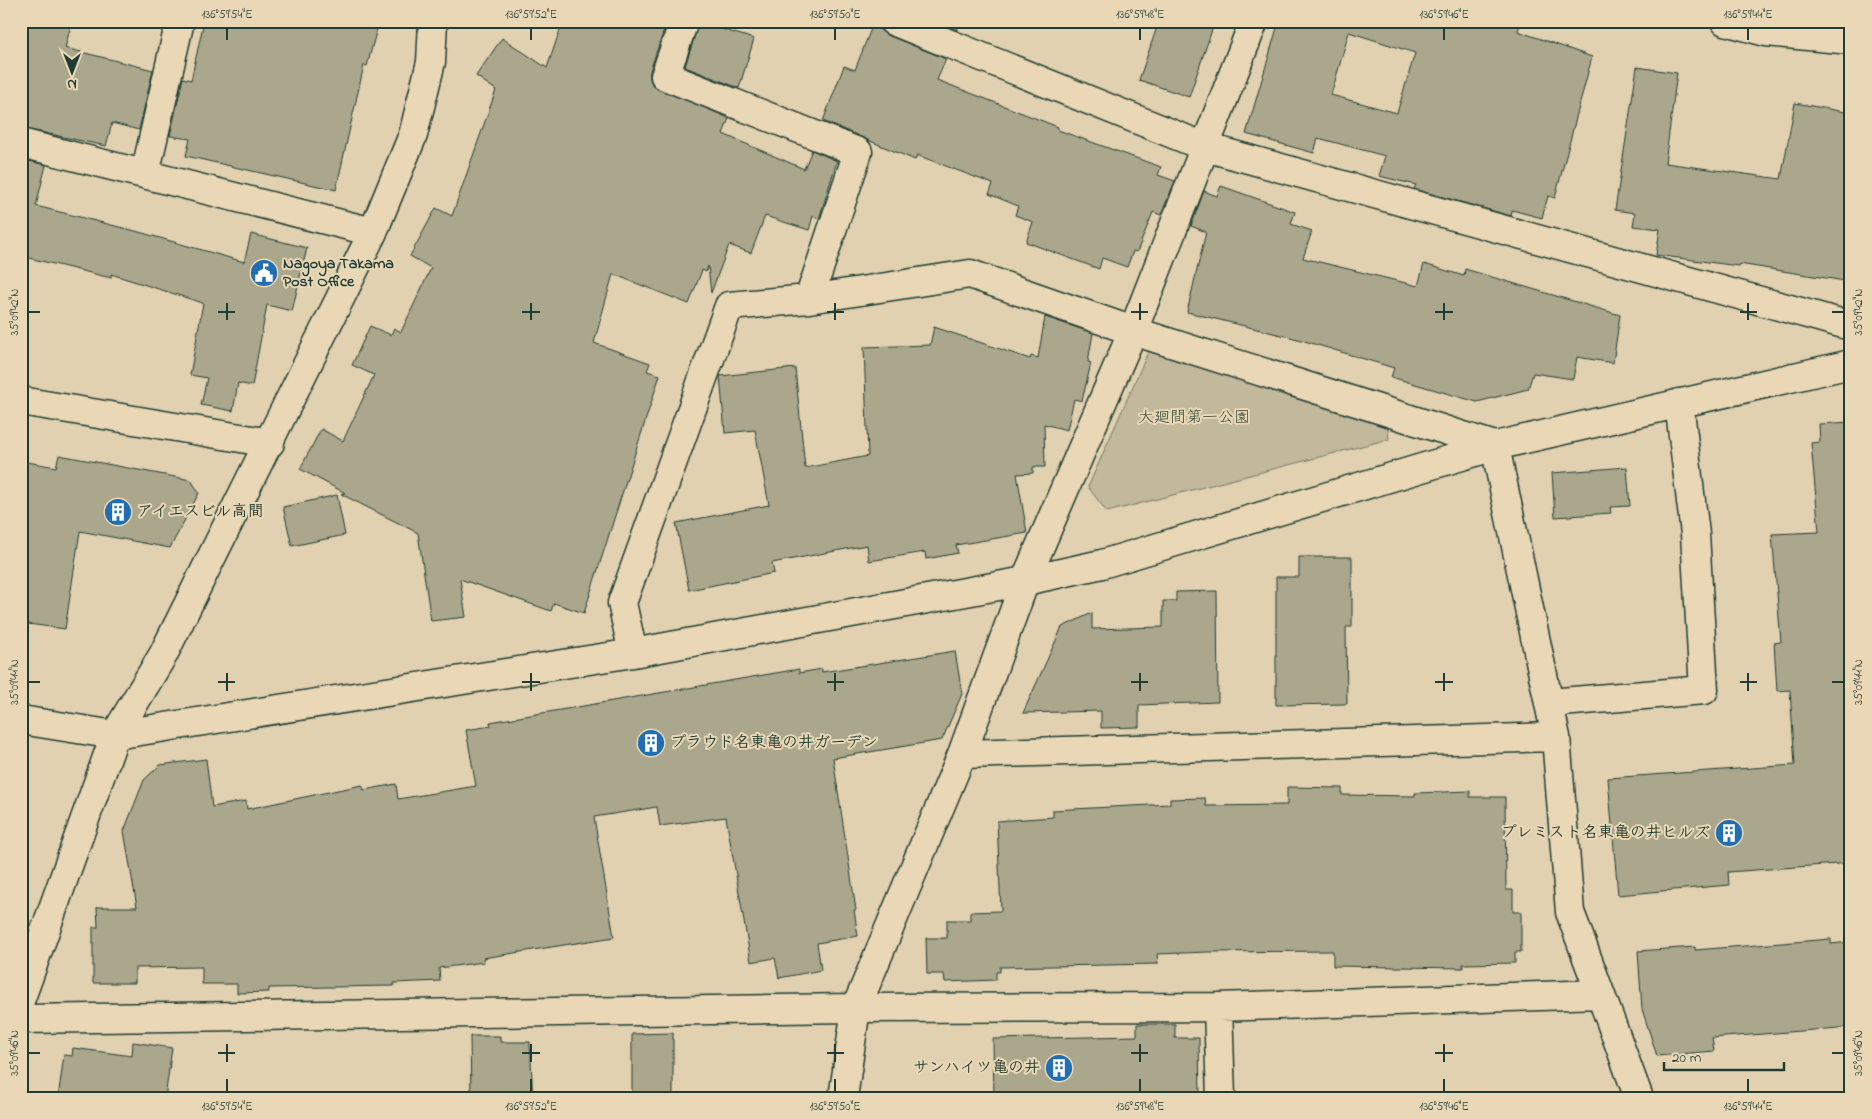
<svg xmlns="http://www.w3.org/2000/svg" width="1872" height="1119" font-family="'Indie Flower','Klee One',sans-serif">
<rect width="100%" height="100%" fill="#e2d1b0"/>
<filter id="ink" filterUnits="userSpaceOnUse"><feTurbulence type="fractalNoise" baseFrequency=".02" numOctaves="2"/><feDisplacementMap in="SourceGraphic" scale="10" xChannelSelector="R" yChannelSelector="G"/><feConvolveMatrix kernelMatrix="1 2 1 2 8 2 1 2 1" color-interpolation-filters="sRGB"/></filter>
<g filter="url(#ink)">
<!-- green -->
<path fill="#c2b89c" stroke="#707a68" d="M1149,350L1385,409L1389,439L1107,512L1088,487Z"/>
<!-- building -->
<path fill="#aba78d" stroke="#1f3d34" fill-rule="evenodd" d="M21,21H72L65,48L153,70L139,130L112,123L106,146L21,128Z
M204,21H379L367,66L364,65L336,190L186,156L190,139L170,136L183,78L191,80Z
M563,21H667L650,71V79L653,86L729,118L723,134L804,169L812,150L837,161L819,219L813,216L809,230L765,216L751,253L729,245L711,293L708,266L706,272L702,270L689,304L613,274L594,343L650,363L647,371L660,375L584,613L554,603L551,611L460,579L466,617L431,621L418,533L341,494L345,493L300,469L321,429L343,441L374,375L352,365L370,326L391,335L394,328L401,332L431,268L410,256L436,208L452,216L496,90L476,76L502,38L547,68Z
M874,21H878L880,30L887,35L946,59L937,80L1058,127V130L1161,167L1158,175L1175,181L1161,215L1153,212L1137,252L1133,251L1127,267L1102,258L1099,269L1026,242L1033,222L1015,215L1018,206L989,194L993,184L917,155L915,160L823,121L844,66L855,70Z
M935,21H960L957,30Z
M1159,21H1215L1189,97L1139,80Z
M1279,21H1521L1518,31L1592,57L1555,198L1548,196L1542,218L1512,210L1511,216L1414,189L1416,185L1379,176L1385,156L1318,138L1314,153L1246,134ZM1349,32L1415,53L1397,113L1331,95Z
M699,22L754,39L739,88L685,67Z
M1637,67L1677,73L1665,163L1781,179L1795,103L1851,113V221L1847,248L1851,249V282L1739,264L1738,266L1656,255L1660,229L1633,226L1635,213L1615,210Z
M21,159L46,165L36,206L139,232L244,262L251,234L307,248L292,311L267,305L252,386L238,383L233,411L201,405L207,378L190,375L203,303L111,274V278L21,256Z
M1221,186L1295,212L1291,224L1312,231L1303,258L1418,286L1424,264L1464,276L1465,269L1620,315L1613,363L1577,357L1573,379L1533,373L1528,389L1477,402L1391,377L1394,368L1298,339L1187,312L1206,232L1191,226L1204,191L1217,196Z
M1045,317L1093,333L1088,362L1091,363L1082,401L1074,399L1067,430L1044,424L1045,467H1033V473L1017,474L1027,533L956,545L958,553L926,559L925,552L869,561L867,545L772,563L774,573L689,590L676,523L769,505L755,430L725,433L720,376L795,368L805,468L868,456L864,347L930,345L934,327L1030,359L1031,356L1038,358Z
M1851,422V863L1728,872L1729,885L1618,895L1608,778L1795,765L1790,690L1777,691L1774,643L1781,642L1772,534L1819,532L1811,443L1820,442L1819,424Z
M59,455L191,480L199,493L170,548L80,531L65,629L21,623V461L56,467Z
M1627,467L1630,506L1610,507L1611,513L1555,517L1552,473Z
M337,495L345,535L292,546L283,507Z
M1299,557H1352V627H1346L1347,704L1276,705V577H1299Z
M1217,591L1218,702L1139,705V727L1101,728V711L1023,713L1062,627L1092,613V629L1163,627V601H1176V592Z
M955,651L962,694L942,740L833,758L856,910H854L858,936L817,943L821,970L779,978L775,958L751,962L726,817L660,826L657,807L594,817L614,937L483,958L484,962L439,968L440,981L394,983V986L269,988V992L237,993V984H202V967L135,968V983H93V927H98L97,907H137L124,831L144,780L160,765L206,759L212,807L246,801L247,809L362,785L364,790L396,784L398,799L476,786L466,730L491,726L490,722L799,669V673L822,669V672Z
M1287,787L1342,788V795L1415,796V793L1470,791V797H1505L1506,890H1513V912H1521V952H1515V963L1463,964V968L1333,966V951L1208,952L1157,954L1158,964L1000,967V972H996V980L945,982L944,974H927L926,938H947V920H970V912L1001,911L997,821L1053,817V810L1170,804V799L1205,798L1206,806L1287,805Z
M1831,939V944L1851,942V1027L1712,1038L1714,1051L1657,1056L1642,1009L1638,951L1695,947V950Z
M1137,1024H1175V1038H1199L1200,1098H994L993,1039L1137,1036Z
M673,1033V1098H632V1034Z
M470,1036H500V1042H530L533,1098H471Z
M133,1042L172,1048L165,1098H58L64,1055L72,1056L73,1048L132,1056Z"/>
<g fill="none" stroke-linecap="round" stroke-linejoin="round">
<defs>
<path id="minor" d="M684,21L665,76L858,152L809,299
M893,21L1205,147L1851,326
M1725,21L1766,32L1851,40
M21,143L373,232
M145,174L180,21
M21,401L270,443
M633,653L622,603L729,306L809,299L970,274L1133,331L1495,446L1556,737L1570,912L1639,1098
M1549,703L1704,690L1695,534L1679,403
M21,720L115,735L633,653L1025,581L1102,564L1495,446L1851,364
M962,754L1556,737
M21,998L115,735L163,655L373,232L413,135L431,62L433,21
M1218,1007L1221,1098
M21,1019L856,1008L1218,1007L1600,994
M843,1098L856,1008L962,754L1025,581L1133,331L1254,21"/>
</defs>
<!-- minor casing -->
<use href="#minor" stroke="#1f3d34" stroke-width="31"/>
<!-- minor -->
<use href="#minor" stroke="#ead7b5" stroke-width="28"/>
</g>
</g>
<!-- ticks -->
<path fill="none" stroke="#1f3d34" stroke-width="2" d="M227,28V40M531,28V40M835,28V40M1140,28V40M1444,28V40M1748,28V40M227,303V320M531,303V320M835,303V320M1140,303V320M1444,303V320M1748,303V320M28,312H40M218,312H235M522,312H540M827,312H844M1131,312H1148M1435,312H1453M1740,312H1757M1832,312H1844M227,673V691M531,673V691M835,673V691M1140,673V691M1444,673V691M1748,673V691M28,682H40M218,682H235M522,682H540M827,682H844M1131,682H1148M1435,682H1453M1740,682H1757M1832,682H1844M227,1044V1062M531,1044V1062M835,1044V1062M1140,1044V1062M1444,1044V1062M28,1053H40M218,1053H235M522,1053H540M827,1053H844M1131,1053H1148M1435,1053H1453M1832,1053H1844M227,1079V1092M531,1079V1092M835,1079V1092M1140,1079V1092M1444,1079V1092M1748,1079V1092"/>
<!-- icons -->
<defs>
<symbol id="civic-disc" viewBox="-11 -11 22 22"><circle r="9.5" fill="#1f6fb2" stroke="#ead7b5"/><path d="M-.6-6.5H3V-4.5H.6V-3L4-1V1h2V6H-6V1h2V-1L-.6-3ZM-1.2 2.5V6h2.4V2.5Z" fill="#fff"/></symbol>
<symbol id="building-disc" viewBox="-11 -11 22 22"><circle r="9.5" fill="#1f6fb2" stroke="#ead7b5"/><path d="M-4-6H4V6H1V3H-1V6H-4ZM-2.5-4.3h1.7v1.8h-1.7ZM.8-4.3h1.7v1.8H.8ZM-2.5-1h1.7V.8h-1.7ZM.8-1h1.7V.8H.8Z" fill="#fff"/></symbol>
</defs>
<g fill-rule="evenodd">
<use href="#civic-disc" x="248" y="257" width="32" height="32"/>
<use href="#building-disc" x="102" y="496" width="32" height="32"/>
<use href="#building-disc" x="635" y="727" width="32" height="32"/>
<use href="#building-disc" x="1713" y="817" width="32" height="32"/>
<use href="#building-disc" x="1043" y="1052" width="32" height="32"/>
</g>
<g text-anchor="middle" dominant-baseline="central" stroke-width="4" stroke-linejoin="round" paint-order="stroke">
<!-- poi labels -->
<g font-size="16" font-weight="bold" fill="#1f3d34" stroke="#ead7b5" text-anchor="start">
<text x="283" y="264">Nagoya Takama<tspan x="283" dy="18">Post Office</tspan></text>
<text x="137" y="512">アイエスビル高間</text>
<text x="670" y="743">プラウド名東亀の井ガーデン</text>
<text x="1710" y="833" text-anchor="end">プレミスト名東亀の井ヒルズ</text>
<text x="1040" y="1068" text-anchor="end">サンハイツ亀の井</text>
</g>
<!-- park labels -->
<g font-size="16" fill="#2f493e" stroke="#ead7b5">
<text x="1194" y="418">大廻間第一公園</text>
</g>
</g>
<!-- margin -->
<rect width="1872" height="1119" fill="none" stroke="#ead7b5" stroke-width="55"/>
<!-- north arrow -->
<g transform="translate(72 72) rotate(180)" stroke="#ead7b5" stroke-width="4" paint-order="stroke">
<path d="M0-4L9 19L0 12L-9 19Z" fill="#1f3d34"/>
<text y="-8" font-size="14" font-weight="bold" text-anchor="middle" fill="#1f3d34">N</text>
</g>
<!-- scale -->
<path d="M1664 1062v8h120v-8" fill="none" stroke="#1f3d34" stroke-width="2.5"/>
<text x="1672" y="1062" font-size="15" fill="#1f3d34" stroke="#ead7b5" stroke-width="4" paint-order="stroke">20 m</text>
<rect x="28" y="28" width="1816" height="1064" fill="none" stroke="#1f3d34" stroke-width="2"/>
<g font-size="12" text-anchor="middle" fill="#1f3d34">
<text x="227" y="18">136°59'54"E</text>
<text x="531" y="18">136°59'52"E</text>
<text x="835" y="18">136°59'50"E</text>
<text x="1140" y="18">136°59'48"E</text>
<text x="1444" y="18">136°59'46"E</text>
<text x="1748" y="18">136°59'44"E</text>
<text transform="translate(1858 312) rotate(-90)" y="4">35°09'42"N</text>
<text transform="translate(14 312) rotate(-90)" y="4">35°09'42"N</text>
<text transform="translate(1858 682) rotate(-90)" y="4">35°09'44"N</text>
<text transform="translate(14 682) rotate(-90)" y="4">35°09'44"N</text>
<text transform="translate(1858 1053) rotate(-90)" y="4">35°09'46"N</text>
<text transform="translate(14 1053) rotate(-90)" y="4">35°09'46"N</text>
<text x="227" y="1110">136°59'54"E</text>
<text x="531" y="1110">136°59'52"E</text>
<text x="835" y="1110">136°59'50"E</text>
<text x="1140" y="1110">136°59'48"E</text>
<text x="1444" y="1110">136°59'46"E</text>
<text x="1748" y="1110">136°59'44"E</text>
</g>
</svg>
